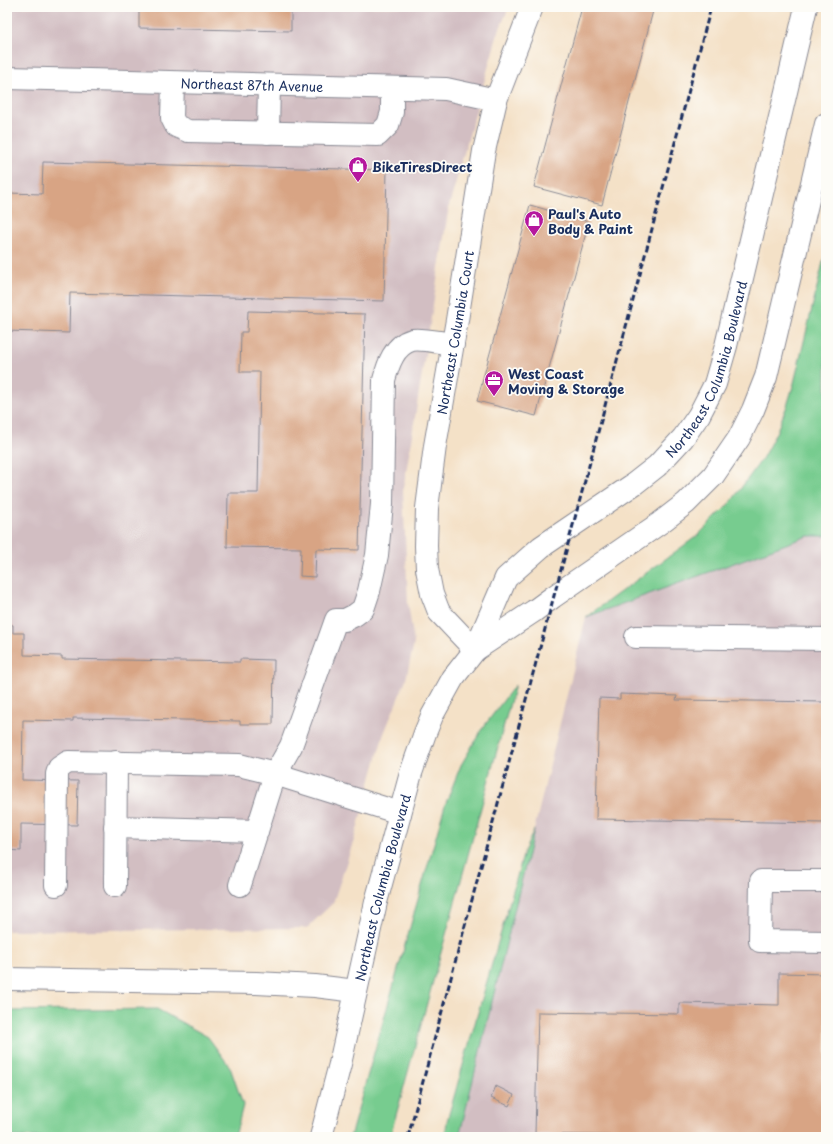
<svg xmlns="http://www.w3.org/2000/svg" width="833" height="1144" font-family="'Playpen Sans',sans-serif">
<rect width="100%" height="100%" fill="#fdfcf7"/>
<filter id="ink" filterUnits="userSpaceOnUse"><feTurbulence type="fractalNoise" baseFrequency=".025" numOctaves="2"/><feDisplacementMap in="SourceGraphic" scale="8" xChannelSelector="R" yChannelSelector="G"/><feConvolveMatrix kernelMatrix="1 2 1 2 8 2 1 2 1" color-interpolation-filters="sRGB"/></filter>
<filter id="wash" filterUnits="userSpaceOnUse"><feTurbulence type="fractalNoise" baseFrequency=".012" numOctaves="4" result="noise"/><feDisplacementMap in="SourceGraphic" scale="16" xChannelSelector="R" yChannelSelector="G"/><feGaussianBlur stdDeviation="0.9" result="paint"/><feColorMatrix in="noise" values="0 0 0 0 0 0 0 0 0 0 0 0 0 0 0 0 0 1.4 0 .05"/><feComposite in="paint" operator="in"/></filter>
<g filter="url(#wash)">
<rect width="100%" height="100%" fill="#f4e1c7"/>
<!-- industrial -->
<path fill="#d2bec2" d="M7,7H509L498,33L449,206L403,491L408,603L414,643L406,679L383,736L354,840L333,903L307,928L7,931Z
M808,536H826V1137H459L586,617Z"/>
<!-- green -->
<path fill="#77cc8f" stroke="#497e76" d="M826,250V536H808L586,617L697,536L731,502L762,459L776,433L787,406L794,383Z
M515,685L390,1137H350L445,805L461,765L482,729Z
M534,830L459,1137H445L447,1121L524,852Z
M157,1009L208,1037L230,1067L243,1105L236,1133L232,1137H17L7,1136V1011Z"/>
<g id="blocks">
<!-- building -->
<path fill="#d8a484" d="M139,7H291V31L139,28Z
M582,7H654L602,205L534,187Z
M43,162L387,170L384,301L70,293L69,333L7,331V193L42,194Z
M530,205L589,222L536,416L477,401Z
M248,311L365,314L359,550L316,549L315,577L300,576L301,548L227,547L228,493H258L260,372H240L241,332H247Z
M7,624L13,625V633H24V655L62,656V659L240,662V659L274,660L273,724H240V721L73,718V721L23,720L22,780L78,781L77,825L21,824V851L7,850Z
M620,694L677,696L676,700L826,702V823L596,819L599,698L620,699Z
M779,973L826,974V1137H706L535,1134L538,1012L679,1014V1003L779,1005Z
M496,1086L514,1095L509,1106L491,1098Z"/>
</g>
</g>
<g filter="url(#ink)">
<use href="#blocks" fill-opacity="0" stroke="#888892" stroke-width="1"/>
<g fill="none" stroke-linecap="round" stroke-linejoin="round">
<defs>
<g id="minor">
<path id="s1" d="M7,78L446,89L496,100"/>
<path d="M173,83L172,118L176,126L188,131L378,135L388,125L392,112V88"/>
<path d="M268,133L269,85"/>
<path d="M636,637L826,639"/>
<path id="s2" d="M475,650L439,612L432,594L427,569L426,546L427,508L435,446L457,320L484,151L496,100L532,7"/>
<path d="M115,827L257,831"/>
<path d="M826,881H761L760,941L826,942"/>
<path d="M56,885L57,774L59,768L68,762L239,765L275,774L400,813"/>
<path d="M240,885L275,774L291,746L336,620H345L355,615L363,609L369,591L377,555L382,504L384,380C388,365 394,345 412,340C422,338 442,343 453,344"/>
<path d="M115,886L116,762"/>
</g>
<g id="major">
<path d="M475,650L534,611L553,597L660,523L686,503L713,476L739,438L753,410L766,377L826,124"/>
<path d="M7,979L256,983L315,986L356,991"/>
<path id="s3" d="M321,1137L340,1064L376,902L411,773L425,733L432,716L453,678L475,650L506,578L541,547L634,484L657,466L683,438L699,415L715,384L726,346L806,7"/>
</g>
</defs>
<!-- minor casing -->
<use href="#minor" stroke="#888892" stroke-width="24"/>
<!-- major casing -->
<use href="#major" stroke="#888892" stroke-width="24"/>
<!-- minor -->
<use href="#minor" stroke="#fff" stroke-width="22"/>
<!-- major -->
<use href="#major" stroke="#fff" stroke-width="22"/>
<!-- rail -->
<path stroke="#1b2f5e" stroke-width="3" stroke-dasharray="6 3" stroke-linecap="butt" d="M408,1137L586,477L711,7"/>
</g>
</g>
<!-- icons -->
<defs>
<symbol id="shop-pin" viewBox="-11 -11 22 30"><path d="M0 17L-7.5 6A9.5 9.5 0 1 1 7.5 6Z" fill="#b5179e" stroke="#fdfcf7"/><path d="M-5-2.5h2.3a2.7 3.5 0 0 1 5.4 0H5L5.5 6h-11ZM-1.5-2.5h3a1.5 2.3 0 0 0-3 0Z" fill="#fff"/></symbol>
<symbol id="office-pin" viewBox="-11 -11 22 30"><path d="M0 17L-7.5 6A9.5 9.5 0 1 1 7.5 6Z" fill="#b5179e" stroke="#fdfcf7"/><path d="M-6-3h4V-5.5h4V-3h4V5H-6ZM-1-4.5V-3h2v-1.5ZM-6 0V1H6V0Z" fill="#fff"/></symbol>
</defs>
<g fill-rule="evenodd">
<use href="#shop-pin" x="347" y="155" width="22" height="30"/>
<use href="#shop-pin" x="523" y="209" width="22" height="30"/>
<use href="#office-pin" x="483" y="369" width="22" height="30"/>
</g>
<g text-anchor="middle" dominant-baseline="central" stroke-width="3.5" stroke-linejoin="round" paint-order="stroke">
<!-- street labels -->
<g font-size="13" fill="#1b2f5e" stroke="#fdfcf7">
<text stroke="none"><textPath href="#s1" startOffset="245">Northeast 87th Avenue</textPath></text>
<text stroke="none"><textPath href="#s2" startOffset="336">Northeast Columbia Court</textPath></text>
<text stroke="none"><textPath href="#s3" startOffset="893">Northeast Columbia Boulevard</textPath></text>
<text stroke="none"><textPath href="#s3" startOffset="257">Northeast Columbia Boulevard</textPath></text>
</g>
<!-- poi labels -->
<g font-size="13" font-weight="bold" fill="#1b2f5e" stroke="#fdfcf7" text-anchor="start">
<text x="372" y="166">BikeTiresDirect</text>
<text x="548" y="213">Paul's Auto<tspan x="548" dy="15">Body &amp; Paint</tspan></text>
<text x="508" y="373">West Coast<tspan x="508" dy="15">Moving &amp; Storage</tspan></text>
</g>
</g>
<!-- margin -->
<rect width="833" height="1144" fill="none" stroke="#fdfcf7" stroke-width="24"/>
</svg>
